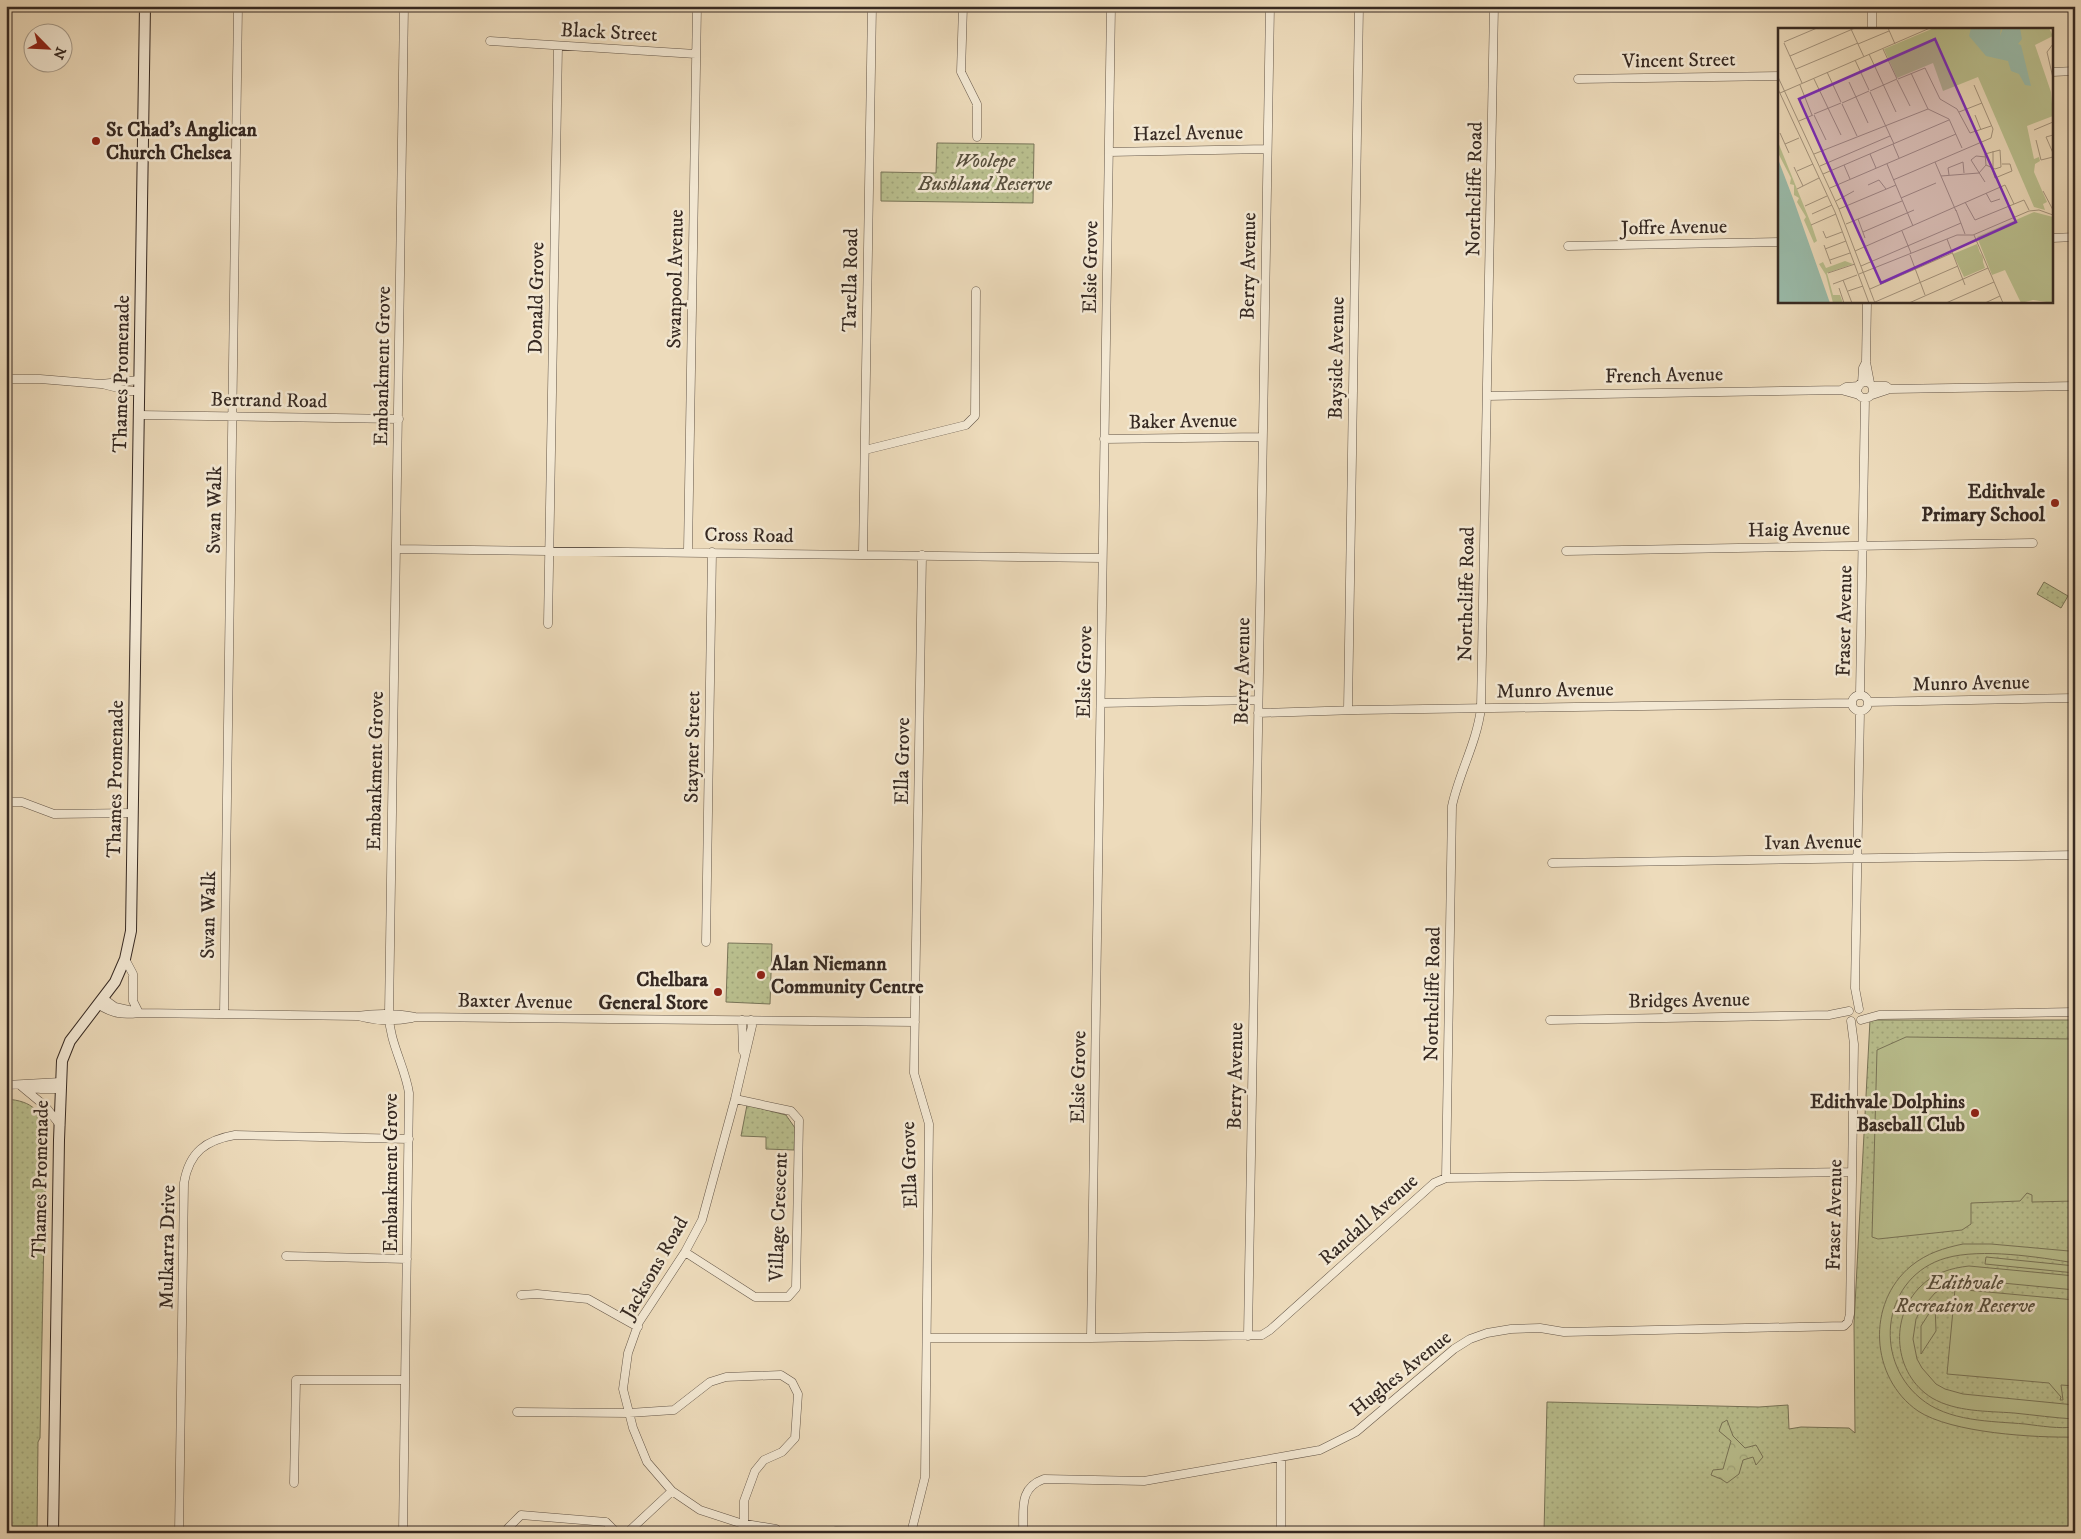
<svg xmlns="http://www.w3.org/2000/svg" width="2081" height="1539" font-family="'IM FELL DW Pica',serif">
<defs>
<pattern id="grass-dots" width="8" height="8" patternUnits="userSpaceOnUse" patternTransform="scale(1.25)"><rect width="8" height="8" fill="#bac08f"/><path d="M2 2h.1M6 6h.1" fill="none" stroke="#a0a57b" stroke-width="1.8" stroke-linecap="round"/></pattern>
<pattern id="forest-crowns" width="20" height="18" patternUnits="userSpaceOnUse" patternTransform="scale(1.25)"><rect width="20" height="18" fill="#bac08f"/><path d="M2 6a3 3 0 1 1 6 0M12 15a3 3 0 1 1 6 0" fill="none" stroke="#a0a57b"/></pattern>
</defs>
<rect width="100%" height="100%" fill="#eddbbb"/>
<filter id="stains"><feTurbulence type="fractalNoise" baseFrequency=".004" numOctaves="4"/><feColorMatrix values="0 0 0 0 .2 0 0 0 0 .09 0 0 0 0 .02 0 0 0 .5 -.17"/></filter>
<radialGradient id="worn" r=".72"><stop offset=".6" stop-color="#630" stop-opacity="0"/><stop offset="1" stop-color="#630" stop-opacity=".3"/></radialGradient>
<!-- grass -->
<path fill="url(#grass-dots)" stroke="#787458" d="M937,143L1034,144L1033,203L881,201V172L936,173Z
M2044,582L2068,596L2061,608L2037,594Z
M728,943L772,944L770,1004L726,1002Z
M1870,1020H2075V1533H1544L1547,1402L1759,1407L1788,1405L1789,1429L1801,1427L1849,1428L1855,1433L1854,1324Z
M6,1099C33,1101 42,1111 46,1137L40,1438L38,1442L37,1533H6Z
M747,1105L786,1115L795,1128L794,1150L766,1149V1137L741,1136Z"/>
<!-- forest -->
<path fill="url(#forest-crowns)" stroke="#787458" d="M1727,1420L1733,1436L1745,1448L1756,1445L1763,1457L1756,1465L1753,1457L1743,1460L1739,1474L1727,1483L1721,1479L1711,1475L1713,1470L1723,1469L1731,1441L1719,1431L1722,1423Z"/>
<!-- garden -->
<path fill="#bac08f" stroke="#787458" d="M1906,1037L2074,1039L2075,1201L2032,1202V1195L2027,1193L2020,1201L1971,1203V1224L1962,1230L1878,1239L1872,1237L1877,1050Z
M1963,1244H1991L2069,1251L2075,1252V1263C2038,1257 1982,1248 1946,1258C1883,1276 1872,1358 1920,1398C1948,1422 1991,1421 2025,1424C2041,1426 2059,1429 2075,1427V1437C2036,1438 1951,1433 1918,1411C1870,1378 1866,1303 1911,1266C1927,1253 1944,1248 1963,1244Z
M1986,1257L2075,1266V1273L1985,1264Z
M1969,1266L2075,1276V1290L1971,1280L1952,1283L1935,1293L1921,1309L1916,1319L1913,1339L1917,1359L1922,1368L1936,1384L1945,1389L1963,1394L2075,1405V1419C2055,1418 2034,1415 2014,1413C1987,1411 1956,1412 1932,1398C1893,1374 1889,1317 1921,1286C1934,1273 1951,1268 1969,1266Z
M1955,1289L2075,1300V1386L2061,1385L2063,1400H2060L2061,1397L2049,1383L1947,1374Z
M1935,1304L1936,1331L1921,1354V1326Z"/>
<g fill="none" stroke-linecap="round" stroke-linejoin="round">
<defs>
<path id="street" d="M963,6L961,72L977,104V137
M1872,29V6
M490,41L696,54
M2052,72L2075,71
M1578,79L1780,76
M1109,152L1267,149
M2052,238L2075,237
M1568,246L1780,242
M1867,301L1866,362L1870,383
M6,379H40L101,384L139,380
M1857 390a8 8 0 1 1 16 0a8 8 0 1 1-16 0Z
M1862,383L1863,368L1866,362
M106,385L130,391H140
M1872,386H1886L1890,389
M1841,390L1846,387L1859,386
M1872,395L1890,389L2075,386
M1487,396L1841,390L1859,395
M139,415L399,419
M1104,439L1262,437
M865,450L966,425L975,416L976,291
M396,549L1102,558
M688,551L697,6
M1566,551L2033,543
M863,554L872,6
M548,624L558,46
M1860,695L1865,398
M1852 703a8 8 0 1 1 16 0a8 8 0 1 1-16 0Z
M1868,702L2075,698
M1101,703L1258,700
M1348,710L1359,6
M1258,713L1357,710L1852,703
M6,802H22L54,814L133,813
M1552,863L2075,855
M706,942L712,552
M125,959L133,974V1001L139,1013
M104,999L115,1007L133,1011
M99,1005C113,1014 123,1015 139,1013L357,1016C377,1013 396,1013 415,1017L915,1022
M1859,1009L1855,988L1860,711
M224,1014L238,6
M362,1017C378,1021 396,1021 412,1018
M742,1020L743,1051
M751,1020L752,1026L735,1099L702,1220L685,1252L639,1322L628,1353L623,1389L633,1428L647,1462L672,1491L700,1510L740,1523L776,1529V1533
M1550,1020L1829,1015L1849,1011
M1861,1020L1879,1015L2075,1012
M6,1085L61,1082
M21,1086L45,1106L60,1125
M25,1087L41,1089H60
M1446,1178L1452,806C1459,773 1477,742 1481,708L1494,6
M685,1252L755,1297H788L796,1288L799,1120L791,1111L735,1099
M286,1256L407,1259
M521,1295L537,1294L588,1299L638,1327
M1248,1336L1270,6
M927,1338H1091L1262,1335L1270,1330L1434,1183L1446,1178L1852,1172
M1091,1338L1111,6
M517,1412L629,1413L674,1410L710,1382L726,1377L781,1375L792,1382L798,1394L795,1438L782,1452L764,1460L755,1471L744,1501V1524
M294,1483L296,1380H405
M836,1531L907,1533
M179,1533L184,1183C189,1152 206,1140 235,1135L409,1139
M403,1533L409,1093C405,1066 389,1042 389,1014L404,6
M506,1533L508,1528L521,1515L606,1522L617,1533
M627,1533L672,1491
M911,1533L925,1477L929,1124L914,1073L922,555
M1023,1533C1024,1510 1018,1488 1044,1479L1144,1481L1320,1450L1356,1432L1454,1349L1470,1339L1487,1333L1511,1329L1540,1328L1564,1332L1844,1326L1848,1322L1850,1314L1854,1044L1851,1021
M1281,1533V1459"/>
<path id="secondary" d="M53,1533L59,1140L62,1061L70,1041L115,982L125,959L131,931L145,6"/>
</defs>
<!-- street casing -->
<use href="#street" stroke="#645648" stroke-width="9"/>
<!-- secondary casing -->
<use href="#secondary" stroke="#362922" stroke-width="12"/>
<!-- street -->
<use href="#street" stroke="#f3e8d3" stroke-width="8"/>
<!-- secondary -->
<use href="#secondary" stroke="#f3e8d3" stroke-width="10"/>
</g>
<!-- markers -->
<g fill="#8f2418" stroke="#f3e8d3" stroke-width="2">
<circle cx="96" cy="141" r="5"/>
<circle cx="2055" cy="503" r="5"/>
<circle cx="761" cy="975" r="5"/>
<circle cx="718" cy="992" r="5"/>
<circle cx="1975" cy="1113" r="5"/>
</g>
<g text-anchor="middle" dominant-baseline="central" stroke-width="5" stroke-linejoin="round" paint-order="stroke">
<!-- street labels -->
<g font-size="20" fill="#362922" stroke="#f3e8d3">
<text transform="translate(609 33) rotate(3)">Black Street</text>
<text transform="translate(1679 61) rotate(-1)">Vincent Street</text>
<text transform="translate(1188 134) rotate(-1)">Hazel Avenue</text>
<text transform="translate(1475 189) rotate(-89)">Northcliffe Road</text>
<text transform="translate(1674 228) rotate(-1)">Joffre Avenue</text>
<text transform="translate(1249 266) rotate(-89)">Berry Avenue</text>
<text transform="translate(1091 267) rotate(-89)">Elsie Grove</text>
<text transform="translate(676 279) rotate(-89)">Swanpool Avenue</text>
<text transform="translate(851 280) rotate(-89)">Tarella Road</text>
<text transform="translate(537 298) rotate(-89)">Donald Grove</text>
<text transform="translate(1337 358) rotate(-89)">Bayside Avenue</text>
<text transform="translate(383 366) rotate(-89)">Embankment Grove</text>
<text transform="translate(122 374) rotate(-89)">Thames Promenade</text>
<text transform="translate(1664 376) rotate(-1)">French Avenue</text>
<text transform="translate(269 401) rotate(1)">Bertrand Road</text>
<text transform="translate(1183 422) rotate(-1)">Baker Avenue</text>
<text transform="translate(215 510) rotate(-89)">Swan Walk</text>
<text transform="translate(1799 530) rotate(-1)">Haig Avenue</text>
<text transform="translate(749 536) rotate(1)">Cross Road</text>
<text transform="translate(1467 594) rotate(-89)">Northcliffe Road</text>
<text transform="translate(1845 621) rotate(-89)">Fraser Avenue</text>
<text transform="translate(1243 671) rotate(-89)">Berry Avenue</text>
<text transform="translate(1085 672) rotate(-89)">Elsie Grove</text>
<text transform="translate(1971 684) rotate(-1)">Munro Avenue</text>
<text transform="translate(1555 691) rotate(-1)">Munro Avenue</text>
<text transform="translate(693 747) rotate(-89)">Stayner Street</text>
<text transform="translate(903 761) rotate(-89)">Ella Grove</text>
<text transform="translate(376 771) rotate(-89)">Embankment Grove</text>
<text transform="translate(116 779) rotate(-89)">Thames Promenade</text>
<text transform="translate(1813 843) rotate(-1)">Ivan Avenue</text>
<text transform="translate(209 915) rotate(-89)">Swan Walk</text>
<text transform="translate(1433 994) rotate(-89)">Northcliffe Road</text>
<text transform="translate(1689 1001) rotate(-1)">Bridges Avenue</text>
<text transform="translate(515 1002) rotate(1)">Baxter Avenue</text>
<text transform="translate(1236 1076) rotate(-89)">Berry Avenue</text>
<text transform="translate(1079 1077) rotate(-89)">Elsie Grove</text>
<text transform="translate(910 1165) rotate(-92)">Ella Grove</text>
<text transform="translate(391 1173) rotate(-90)">Embankment Grove</text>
<text transform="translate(41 1179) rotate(-89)">Thames Promenade</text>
<text transform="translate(1835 1215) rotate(-89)">Fraser Avenue</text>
<text transform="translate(779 1217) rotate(-88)">Village Crescent</text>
<text transform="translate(1369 1220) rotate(-42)">Randall Avenue</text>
<text transform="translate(168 1247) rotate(-89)">Mulkarra Drive</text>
<text transform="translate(655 1268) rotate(-60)">Jacksons Road</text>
<text transform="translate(1401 1374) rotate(-39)">Hughes Avenue</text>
</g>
<!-- poi labels -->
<g font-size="20" font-weight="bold" fill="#362922" stroke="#f3e8d3" text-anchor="end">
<text x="106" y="130" text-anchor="start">St Chad's Anglican<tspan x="106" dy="23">Church Chelsea</tspan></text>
<text x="2045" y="492">Edithvale<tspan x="2045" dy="23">Primary School</tspan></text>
<text x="771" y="964" text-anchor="start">Alan Niemann<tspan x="771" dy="23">Community Centre</tspan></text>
<text x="708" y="980">Chelbara<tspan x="708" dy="23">General Store</tspan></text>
<text x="1965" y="1102">Edithvale Dolphins<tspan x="1965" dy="23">Baseball Club</tspan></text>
</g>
<!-- park labels -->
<g font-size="20" font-style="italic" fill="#574f3d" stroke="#f3e8d3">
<text x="985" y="161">Woolepe<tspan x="985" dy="23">Bushland Reserve</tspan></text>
<text x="1965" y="1283">Edithvale<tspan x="1965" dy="23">Recreation Reserve</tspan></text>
</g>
</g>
<!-- overview -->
<g transform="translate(1778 28)">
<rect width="275" height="275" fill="#eddbbb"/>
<path d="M156,0H271L275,8L257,17L273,64L275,88L249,98L256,131L261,129L262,133L257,136L256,144L269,174L265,176L267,182L256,179L200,49L165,63L155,35L119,50L106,21ZM0,114L34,198L39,213L36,215L26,192L28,189L19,174L21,170L16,167V157L12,156L13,150L0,125ZM256,184L275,189V275L255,272L243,275L227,242L214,247L199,209ZM199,216L207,240L186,249L175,226ZM67,233L75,236L49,245L55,267H62L65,275H55L48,247L41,236L45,234L48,240Z" fill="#bac08f"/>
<path d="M203,38L226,57L227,63L221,64L225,72L221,75L226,83L235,82L231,85L220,87Z" fill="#bac08f"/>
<path d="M186,0H249L269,62V81L257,86V92L249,93L245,90L233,69L229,51L202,36Z" fill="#bac08f"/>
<path d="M141,10L147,14L152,27L150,34L143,37L136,34L131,21L133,13ZM127,24L138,41L121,48L113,31ZM242 200a8 8 0 1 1 16 0a8 8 0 1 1-16 0ZM261,212L266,230L245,234L243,214ZM185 232a10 10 0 1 1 20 0a10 10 0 1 1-20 0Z" fill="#bac08f"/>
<path d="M193,0H223L222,8L225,0H242L244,11L240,16L243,17L253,58L247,57L241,46L233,43L230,33L208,28L191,8ZM0,131L16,173L52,275H0Z" fill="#9abcab"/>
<path fill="none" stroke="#a4947e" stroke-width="1" d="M110,0L117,16M73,1L86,29M6,14L39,0M6,15L24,55M80,16L111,3M275,16L269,24L275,50M105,21L119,51M91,26L118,84M12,28L77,0M77,32L91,62M18,41L80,15M49,44L63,74M133,45L150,81L171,91L184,120M0,49L61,181L97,275M36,51L63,107M120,51L147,40L162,71L179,81L192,105L213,98M119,52L132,78M71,54L90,95M22,57L34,87M0,61L57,184L91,275M92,63L119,51M92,64L116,116M2,65L152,0M64,75L91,63M64,76L79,108M181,84L204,75M36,86L63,75M36,87L48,112M197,87L203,102M21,93L35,87M256,102L275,94M2,105L11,125M275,107L268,109L275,125M258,112L263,132L275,129M7,116L21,110M115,116L121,130M36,126L150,81M92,126L98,140M157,134L178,183M109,136L135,198M66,137L72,151M42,138L112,108M16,139L25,158M214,140L217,150L234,143L232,136H224M215,140V123M19,143L35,136M45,146L171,92M171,147L170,140L185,134L186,145M163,148L201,145L208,137L207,126L222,122L223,139L217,141L208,137M115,152L213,110L215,101L196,57M207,154L193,132L198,128L208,129M90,157L101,152L108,161M52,160L178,106M19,161L41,150M265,163L275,182M208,165L213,174L222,171M123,170L158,155M58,173L76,163M187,174L197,192L246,172L251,182M27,178L49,168M61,181L118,157M178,182L187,206M34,186L54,177M80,191L87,210M68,196L124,173M33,197L58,186M45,203L48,210L64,204M124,203L133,225M85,204L136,182M196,207L225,275M169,211L187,257M46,217L53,236M47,221L68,213M77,223L227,157L236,176M132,227L147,267M52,232L72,225M83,238L183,195M50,245L77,236M81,246L179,207H195L251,183L261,182L275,187M65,252L74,275M55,256L79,247M61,260L66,275M92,261L174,225M70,263L85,258M97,274L180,238M131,275L210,240M168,275L216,254M207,275L222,268"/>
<path fill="#7b2cbf" fill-opacity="0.15" stroke="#7b2cbf" stroke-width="2.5" d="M157,11L238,194L103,255L21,71Z"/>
<rect width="275" height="275" fill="none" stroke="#362922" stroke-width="2.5"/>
</g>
<!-- margin -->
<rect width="2081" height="1539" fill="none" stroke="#eddbbb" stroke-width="25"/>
<rect x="8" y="8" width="2066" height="1524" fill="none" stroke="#362922" stroke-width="2.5"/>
<rect x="12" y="12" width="2056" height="1514" fill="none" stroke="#362922"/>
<!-- north arrow -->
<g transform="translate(48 48) rotate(114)"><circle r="24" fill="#f3e8d3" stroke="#a79c8c"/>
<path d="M0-4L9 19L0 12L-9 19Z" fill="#8f2418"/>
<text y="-8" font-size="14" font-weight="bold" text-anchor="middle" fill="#362922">N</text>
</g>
<rect width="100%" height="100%" filter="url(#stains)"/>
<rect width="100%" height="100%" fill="url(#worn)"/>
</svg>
